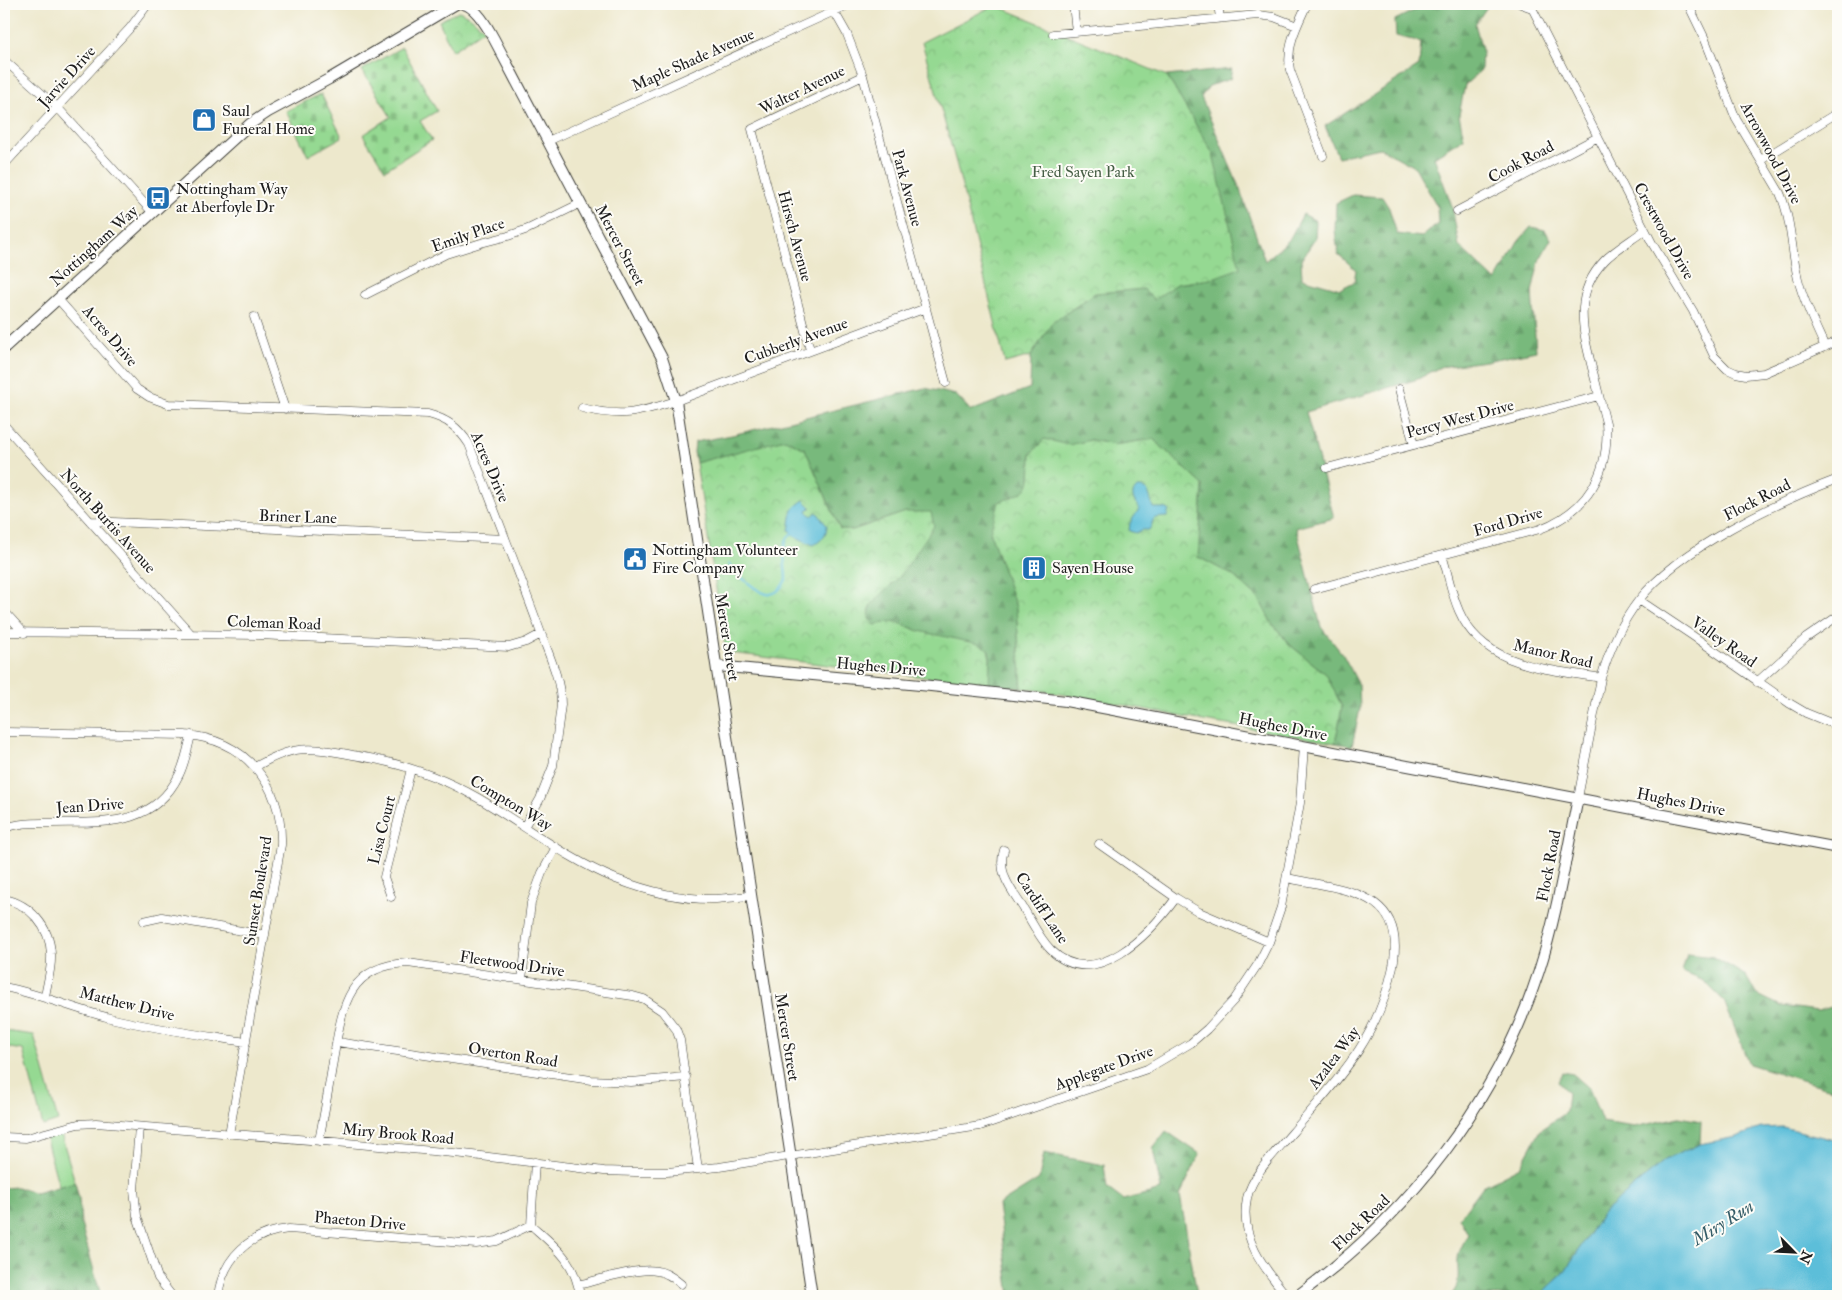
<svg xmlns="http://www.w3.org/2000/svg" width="1842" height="1300" font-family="'IM FELL Double Pica',serif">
<defs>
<pattern id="forest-firs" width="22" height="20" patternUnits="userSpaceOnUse" patternTransform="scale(1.25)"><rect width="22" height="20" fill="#78b97c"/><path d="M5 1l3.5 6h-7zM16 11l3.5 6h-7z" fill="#679e6b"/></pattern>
<pattern id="cemetery-stones" width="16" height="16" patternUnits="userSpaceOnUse" patternTransform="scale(1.25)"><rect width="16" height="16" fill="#95d992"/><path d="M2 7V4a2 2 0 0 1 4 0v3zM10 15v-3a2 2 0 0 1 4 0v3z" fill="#80ba7d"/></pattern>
<pattern id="park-crowns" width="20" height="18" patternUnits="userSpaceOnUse" patternTransform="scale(1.25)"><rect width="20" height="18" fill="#95d992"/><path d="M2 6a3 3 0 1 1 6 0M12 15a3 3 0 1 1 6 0" fill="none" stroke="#80ba7d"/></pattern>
</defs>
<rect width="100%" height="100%" fill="#fdfcf7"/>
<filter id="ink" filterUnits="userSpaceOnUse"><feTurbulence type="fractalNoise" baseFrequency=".02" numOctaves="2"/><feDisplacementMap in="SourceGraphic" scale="10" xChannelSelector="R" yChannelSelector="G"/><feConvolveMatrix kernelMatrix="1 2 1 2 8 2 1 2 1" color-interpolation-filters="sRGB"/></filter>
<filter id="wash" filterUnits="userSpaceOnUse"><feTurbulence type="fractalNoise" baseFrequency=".0096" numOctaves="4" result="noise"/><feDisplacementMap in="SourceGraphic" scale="20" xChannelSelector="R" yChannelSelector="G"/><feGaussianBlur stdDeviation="1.12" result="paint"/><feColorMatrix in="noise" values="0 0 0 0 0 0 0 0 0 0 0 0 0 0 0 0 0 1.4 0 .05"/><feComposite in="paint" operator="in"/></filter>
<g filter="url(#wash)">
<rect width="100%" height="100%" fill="#ede8cc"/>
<!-- grass -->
<path fill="#95d992" stroke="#587a57" d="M4,1031L34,1035L58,1121L43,1126L23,1050L4,1047Z
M61,1134L75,1182L59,1187L46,1139Z"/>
<!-- forest -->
<path fill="url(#forest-firs)" stroke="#4a6a4c" d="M1427,4H1489L1475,24L1482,49L1481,70L1465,85L1459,115L1464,138L1434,157L1452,206L1459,246L1496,281L1518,242L1531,227L1545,230L1551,239L1539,261L1532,292L1536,351L1486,361L1440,367L1418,379L1306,412L1334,518L1296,528L1321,627L1343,655L1359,685L1360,709L1352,746L1335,743L1342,707L1326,674L1290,645L1271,622L1259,599L1234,576L1198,557L1203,485L1153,439L1114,445L1091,440L1069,446L1044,439L1031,454L1030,482L1024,493L990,532L1016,607L1022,688L989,685L990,657L988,649L919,631L894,621L875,625L869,619L870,606L901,575L906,512L853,530L840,529L805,449L785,440L696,463L694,452L695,442L732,435L925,388L956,395L971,411L1030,388L1031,356L1052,323L1095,293L1144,289L1154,299L1176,284L1210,279L1213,154L1167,76L1232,69L1230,79L1209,86L1201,97L1239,187L1265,261L1289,240L1303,214L1316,221L1315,239L1301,260L1302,278L1340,289L1354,282L1356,270L1338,254L1335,230L1336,203L1353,195L1382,197L1389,208L1397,234L1422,237L1438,224L1437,206L1415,167L1380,148L1338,157L1325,126L1419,66L1421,42L1396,36L1395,20Z
M1687,954L1714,957L1746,976L1756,994L1781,1006L1818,1011L1838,1005V1091L1749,1064L1724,1001L1704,981L1682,972Z
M1562,1072L1573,1074L1589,1088L1602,1122L1635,1127L1679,1117L1701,1121L1700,1144L1665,1160L1602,1214L1563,1274L1539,1296H1450C1464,1283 1455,1268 1459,1253C1461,1247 1465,1240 1468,1234L1459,1218L1483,1186L1520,1167L1540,1130L1566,1112L1568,1093L1558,1082Z
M1166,1131L1200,1154L1180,1195L1197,1294L1195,1296H1010L998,1205L1039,1179L1044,1153L1104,1165L1107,1188L1123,1200L1161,1190L1153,1148Z
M75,1182L79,1199L81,1224L101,1296H4V1188L17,1187L36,1193Z"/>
<!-- cemetery -->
<path fill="url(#cemetery-stones)" stroke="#587a57" d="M402,47L437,111L420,121L432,140L385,170L363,135L391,117L362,70Z
M321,94L342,137L308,156L286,111Z"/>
<!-- park -->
<path fill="url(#park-crowns)" stroke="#587a57" d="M995,5L1167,76L1213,154L1240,268L1210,279L1176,284L1154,300L1144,289L1095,293L1052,323L1031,356L1005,363L957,166L922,42Z
M459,11L472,18L484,29L452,51L439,21Z
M785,439L805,449L840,529L853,530L906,512H931L934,526L901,575L870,606L869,619L875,625L894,621L919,631L979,644L988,649L990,658L989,685L731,653L725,645L696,463Z
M1044,439L1069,445L1091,440L1114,445L1153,439L1203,485L1198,557L1234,576L1259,599L1271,622L1290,645L1326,674L1342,707L1335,743L1204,721L1104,701L1022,688L1016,607L990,532L999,502C1033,489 1030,491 1031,454Z"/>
<!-- water -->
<path fill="#5bbed9" stroke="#3c6d7a" d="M1137,488C1151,487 1149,497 1153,508H1163L1169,510L1167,517C1148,518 1156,518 1149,530H1142L1136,533L1129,531L1130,523L1139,509C1136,501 1128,497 1137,488Z
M804,500L811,507L807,511L812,516L817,512L827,526C827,534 821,542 813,545L794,536L789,530C792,515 789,509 804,500Z
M1783,1127L1838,1141V1296H1539L1563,1274L1602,1214L1665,1160L1700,1144L1736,1137L1761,1128Z"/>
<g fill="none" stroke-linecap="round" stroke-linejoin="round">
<!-- stream -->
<path stroke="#5bbed9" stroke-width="2.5" d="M729,564C734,572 740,576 747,582C763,595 774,602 786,580C786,565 779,543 792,533"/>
</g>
</g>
<g filter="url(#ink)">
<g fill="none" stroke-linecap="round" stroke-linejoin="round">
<defs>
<path id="minor" d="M830,4L847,34L863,76L946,383
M1073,4L1076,32
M1218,4L1220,18
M1307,4C1297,26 1286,45 1290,70L1323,156
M1521,4L1532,8L1652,243L1693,311L1714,356L1727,369L1736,373L1746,375L1764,373L1838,341
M1688,4L1704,37L1736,119L1780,193C1792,221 1791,250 1798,279C1804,303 1815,325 1825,347
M1838,4V5
M1053,34L1258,15L1274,17L1297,26
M4,60L58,108L153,213
M548,141L850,4
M1761,160L1832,116L1838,110
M4,165L130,28L148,4
M1457,211L1598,137
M365,295L446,254L481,243L508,236L528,229L581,203
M58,299L137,389L149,397L168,404L428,414C447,419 458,427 469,444C492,504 516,565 538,625C547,651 561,678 561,705L553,766L540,799L524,827
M254,317L285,409
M810,350L752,129L863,76
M1399,389L1414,445
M582,408C623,418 637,413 676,401L926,308
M4,425L192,635
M1327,468L1599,396
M90,521L505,539
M1442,555C1448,573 1451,593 1459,611C1483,667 1548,669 1601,678
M1314,589L1540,529C1587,511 1610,473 1606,423C1601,405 1597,386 1592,368C1582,328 1573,293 1605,260C1617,248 1632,240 1645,230
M1639,600L1693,636L1789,703L1806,713L1838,726
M4,611L24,633
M4,632L259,635L509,647L526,642L541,634
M1757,682L1806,638L1838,616
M4,732L185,735C246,739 283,786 281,845L229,1134
M255,767C294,744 310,747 353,755C397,762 440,776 478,798C524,825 567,859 616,879C647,891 683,900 716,899C727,898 739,897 750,896
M1578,798L1601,678C1609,651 1621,623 1639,600C1681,547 1775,503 1838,479
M4,829C19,822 36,823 52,823C102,822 153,828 179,775C185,763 188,748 191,735
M1099,844L1176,898L1199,912L1269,942
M1004,850C997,872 1010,888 1022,906C1031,920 1039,938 1051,950C1095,994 1151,932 1176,898
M1287,878C1345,890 1410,891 1392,971C1376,1042 1337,1080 1292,1133C1275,1153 1253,1173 1247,1198C1239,1238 1264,1268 1287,1296
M391,897L384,877L411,769
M4,899C30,904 50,927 51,954C52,969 47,983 45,997
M144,921L162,917L265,935
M522,979L531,903L542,873L556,847
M4,987C40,994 74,1009 110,1018C155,1029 201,1035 246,1042
M337,1042L591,1080L631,1082L686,1077
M139,1127L134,1190L137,1216L158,1278L172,1296
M4,1137L26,1138L78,1124L96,1123L347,1143L464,1154L604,1171L635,1172H667L719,1167L980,1126L1147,1069L1191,1043L1207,1029L1234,1000L1258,964L1269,942L1281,907L1300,803L1304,746
M319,1141C324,1114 329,1088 333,1061C342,1011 345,965 408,963L633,996L644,999L662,1011L676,1029L680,1040L698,1169
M535,1162L531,1225C557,1248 575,1261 580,1296
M578,1285C598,1280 638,1267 657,1271C666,1272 674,1278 681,1284
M218,1296C223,1257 251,1232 289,1229L476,1244L497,1241L531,1225"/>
<path id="tertiary" d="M463,4C476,6 488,28 494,39L662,358L676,401L812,1296
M4,348L250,124L268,112L329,79L456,4
M717,666L931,686L1066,701L1838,848
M1297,1296C1409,1214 1496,1104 1539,971C1557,915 1566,856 1578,798"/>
</defs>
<!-- minor casing -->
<use href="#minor" stroke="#3b3b36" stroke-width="9"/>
<!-- tertiary casing -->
<use href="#tertiary" stroke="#3b3b36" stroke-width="12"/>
<!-- minor -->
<use href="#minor" stroke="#fff" stroke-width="8"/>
<!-- tertiary -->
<use href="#tertiary" stroke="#fff" stroke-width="10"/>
</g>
</g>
<!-- icons -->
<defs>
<symbol id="shop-square" viewBox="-11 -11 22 22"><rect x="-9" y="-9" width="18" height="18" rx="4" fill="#1f6fb2" stroke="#fdfcf7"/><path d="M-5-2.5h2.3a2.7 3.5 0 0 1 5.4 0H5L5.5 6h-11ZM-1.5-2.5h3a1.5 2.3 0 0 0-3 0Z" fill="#fff"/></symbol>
<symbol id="bus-square" viewBox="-11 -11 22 22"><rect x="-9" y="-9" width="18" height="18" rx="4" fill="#1f6fb2" stroke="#fdfcf7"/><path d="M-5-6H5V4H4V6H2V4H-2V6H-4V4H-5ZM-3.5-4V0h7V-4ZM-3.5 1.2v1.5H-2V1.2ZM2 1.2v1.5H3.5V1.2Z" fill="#fff"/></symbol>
<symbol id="civic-square" viewBox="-11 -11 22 22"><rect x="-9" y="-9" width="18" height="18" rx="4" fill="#1f6fb2" stroke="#fdfcf7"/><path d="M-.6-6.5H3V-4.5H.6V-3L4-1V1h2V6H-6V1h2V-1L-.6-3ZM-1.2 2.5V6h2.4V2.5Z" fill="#fff"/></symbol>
<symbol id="building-square" viewBox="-11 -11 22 22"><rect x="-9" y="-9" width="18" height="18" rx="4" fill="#1f6fb2" stroke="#fdfcf7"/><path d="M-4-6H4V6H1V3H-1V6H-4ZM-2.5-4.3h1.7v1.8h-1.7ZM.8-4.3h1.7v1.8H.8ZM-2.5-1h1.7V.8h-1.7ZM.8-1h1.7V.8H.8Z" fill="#fff"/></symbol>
</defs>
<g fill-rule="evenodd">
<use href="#shop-square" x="190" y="106" width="28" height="28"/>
<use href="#bus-square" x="144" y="184" width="28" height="28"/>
<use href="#civic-square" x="621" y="545" width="28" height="28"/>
<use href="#building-square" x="1020" y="554" width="28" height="28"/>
</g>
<g text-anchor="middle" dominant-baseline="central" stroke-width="4" stroke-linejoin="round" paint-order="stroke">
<!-- street labels -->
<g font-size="16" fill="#1c1c1c" stroke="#fdfcf7">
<text transform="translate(693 60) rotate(-24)">Maple Shade Avenue</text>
<text transform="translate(67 77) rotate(-48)">Jarvie Drive</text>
<text transform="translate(802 90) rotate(-26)">Walter Avenue</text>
<text transform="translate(1771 153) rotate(62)">Arrowwood Drive</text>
<text transform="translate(1521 162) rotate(-28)">Cook Road</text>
<text transform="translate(907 188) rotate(75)">Park Avenue</text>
<text transform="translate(1664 231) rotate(61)">Crestwood Drive</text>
<text transform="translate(468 235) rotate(-19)">Emily Place</text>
<text transform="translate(795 236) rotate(75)">Hirsch Avenue</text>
<text transform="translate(620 245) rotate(62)">Mercer Street</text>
<text transform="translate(94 246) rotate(-42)">Nottingham Way</text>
<text transform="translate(110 336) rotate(49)">Acres Drive</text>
<text transform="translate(796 341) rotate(-20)">Cubberly Avenue</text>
<text transform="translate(1460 419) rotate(-15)">Percy West Drive</text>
<text transform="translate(490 467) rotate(67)">Acres Drive</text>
<text transform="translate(1757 500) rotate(-27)">Flock Road</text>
<text transform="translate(298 517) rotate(2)">Briner Lane</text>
<text transform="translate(108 521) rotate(48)">North Burtis Avenue</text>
<text transform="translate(1508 522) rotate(-16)">Ford Drive</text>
<text transform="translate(274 623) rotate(2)">Coleman Road</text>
<text transform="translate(727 637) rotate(81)">Mercer Street</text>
<text transform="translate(1724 642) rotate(35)">Valley Road</text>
<text transform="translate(1553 654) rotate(13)">Manor Road</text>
<text transform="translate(881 667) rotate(5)">Hughes Drive</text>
<text transform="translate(1283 727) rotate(11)">Hughes Drive</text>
<text transform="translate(1681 802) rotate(11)">Hughes Drive</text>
<text transform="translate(511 803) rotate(31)">Compton Way</text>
<text transform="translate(90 806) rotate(-4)">Jean Drive</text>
<text transform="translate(382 830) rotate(-76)">Lisa Court</text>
<text transform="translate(1549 866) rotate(-79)">Flock Road</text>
<text transform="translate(258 891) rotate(-81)">Sunset Boulevard</text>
<text transform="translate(1042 908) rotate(56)">Cardiff Lane</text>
<text transform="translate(512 964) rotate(8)">Fleetwood Drive</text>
<text transform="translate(127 1004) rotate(14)">Matthew Drive</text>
<text transform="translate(787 1037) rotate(81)">Mercer Street</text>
<text transform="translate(513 1055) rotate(9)">Overton Road</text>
<text transform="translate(1334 1058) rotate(-53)">Azalea Way</text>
<text transform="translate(1104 1068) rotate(-20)">Applegate Drive</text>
<text transform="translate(398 1134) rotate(5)">Miry Brook Road</text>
<text transform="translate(360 1221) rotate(5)">Phaeton Drive</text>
<text transform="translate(1361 1223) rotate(-44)">Flock Road</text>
</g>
<!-- poi labels -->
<g font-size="16" fill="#1c1c1c" stroke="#fdfcf7" text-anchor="start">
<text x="222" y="111">Saul<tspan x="222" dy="18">Funeral Home</tspan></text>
<text x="176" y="189">Nottingham Way<tspan x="176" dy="18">at Aberfoyle Dr</tspan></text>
<text x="652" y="550">Nottingham Volunteer<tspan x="652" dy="18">Fire Company</tspan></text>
<text x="1052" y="568">Sayen House</text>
</g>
<!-- park labels -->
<g font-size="16" fill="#465e45" stroke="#fdfcf7">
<text x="1083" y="172">Fred Sayen Park</text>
</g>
<!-- water labels -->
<g font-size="18" font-style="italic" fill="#355d68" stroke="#fdfcf7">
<text transform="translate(1723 1223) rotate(-32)">Miry Run</text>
</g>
</g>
<!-- margin -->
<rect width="1842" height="1300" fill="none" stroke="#fdfcf7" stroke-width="20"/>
<!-- north arrow -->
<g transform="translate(1794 1252) rotate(114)" stroke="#fdfcf7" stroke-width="4" paint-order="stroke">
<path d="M0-4L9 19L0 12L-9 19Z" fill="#1c1c1c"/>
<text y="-8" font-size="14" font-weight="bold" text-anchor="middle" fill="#1c1c1c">N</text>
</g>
</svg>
